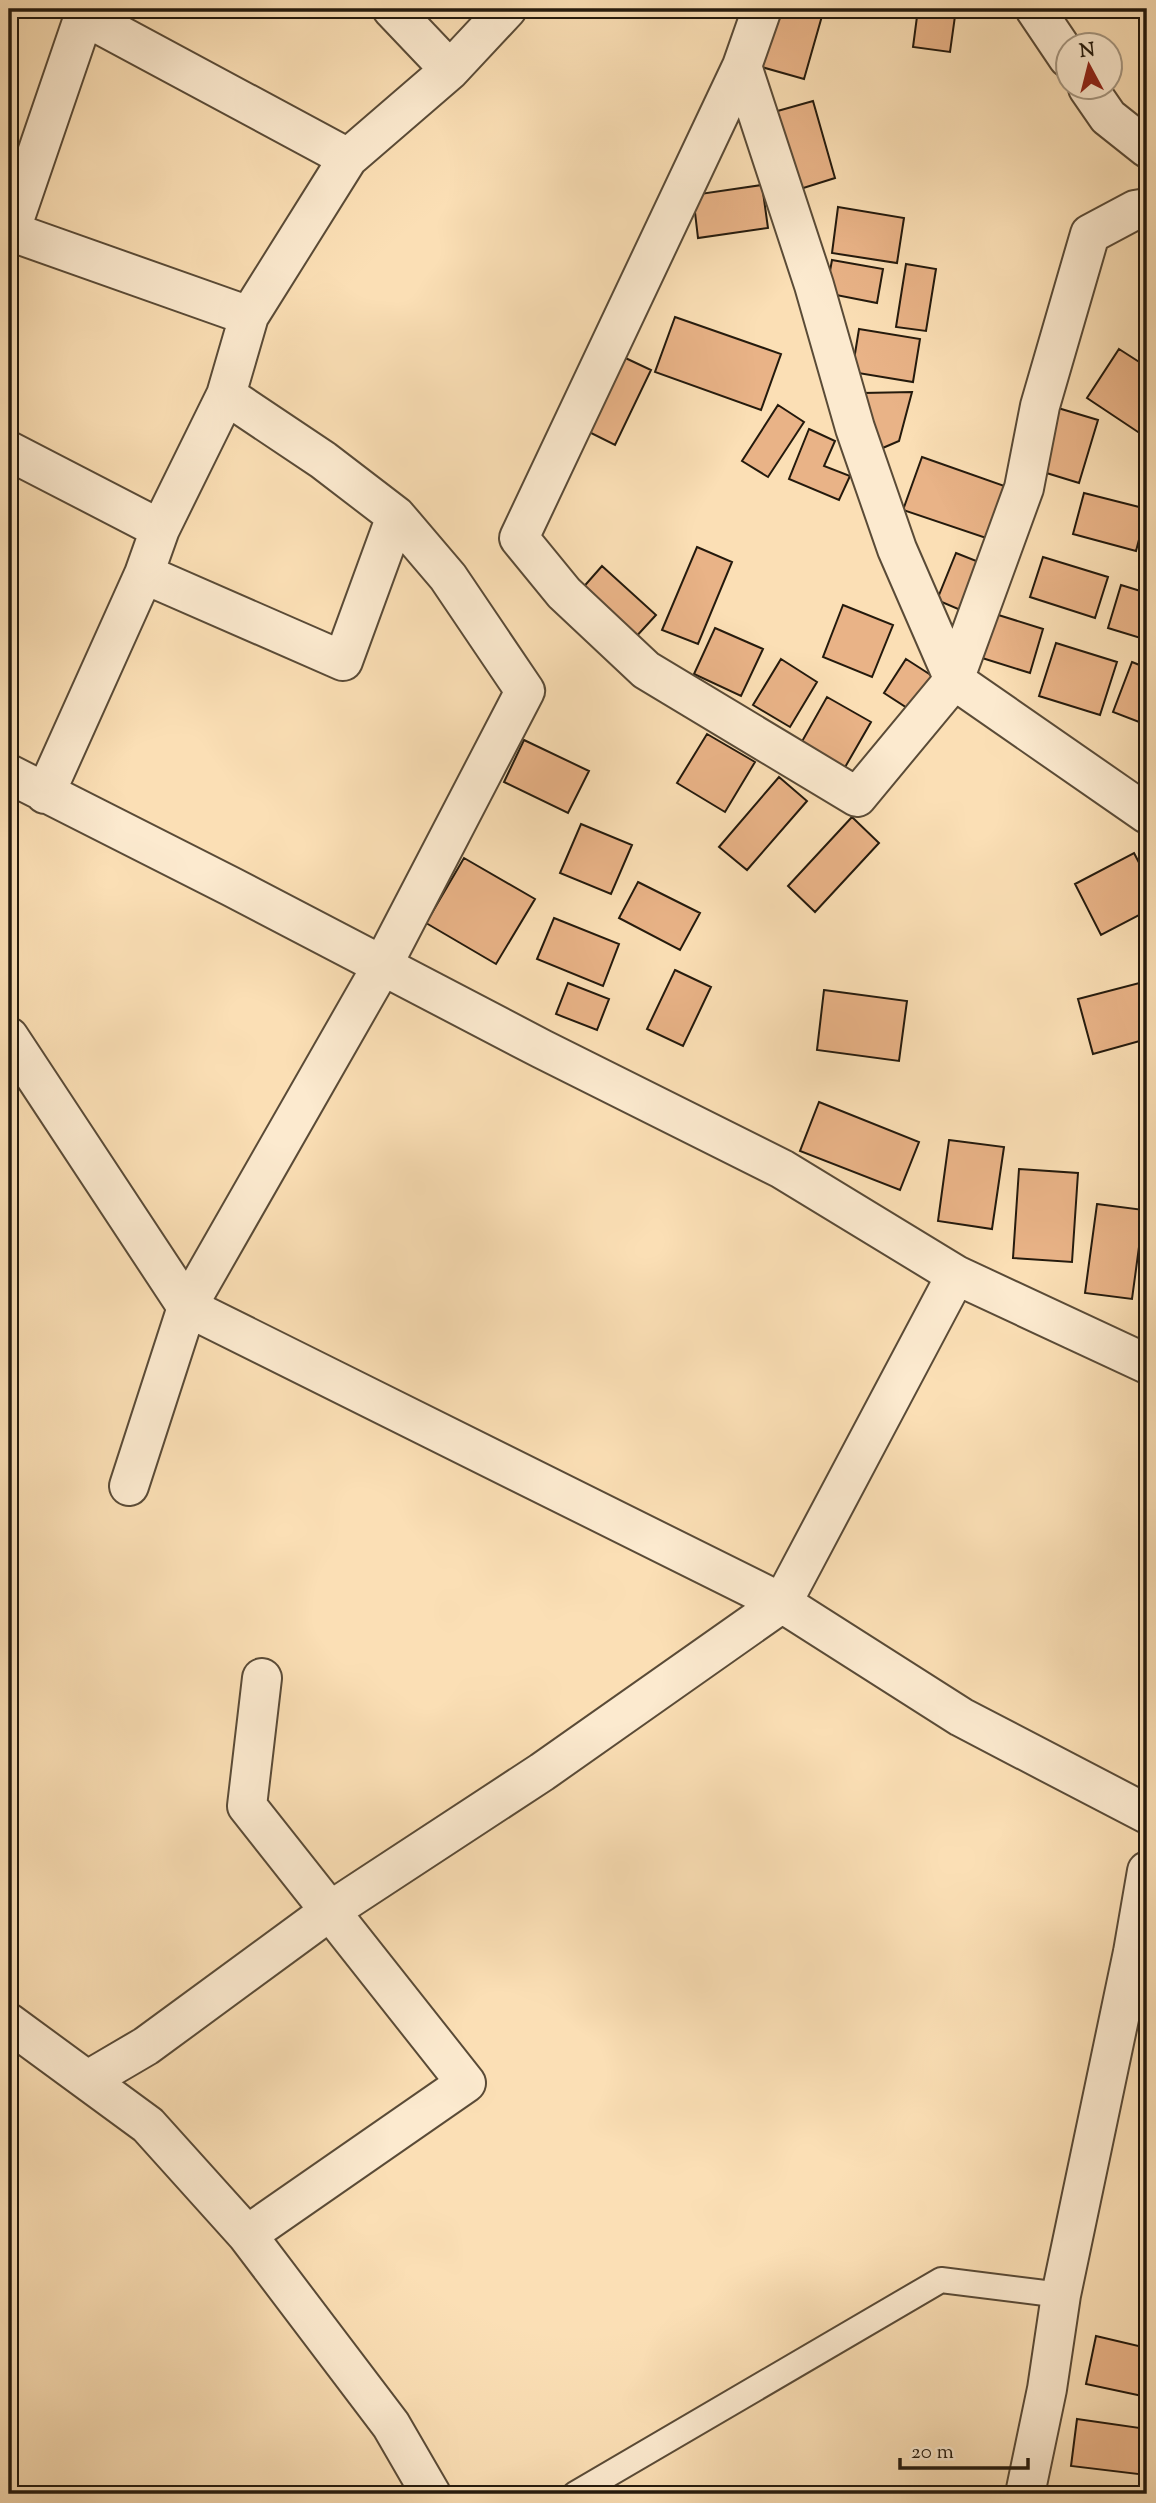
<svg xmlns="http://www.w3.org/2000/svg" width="1156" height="2503" font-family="'Sorts Mill Goudy',serif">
<rect width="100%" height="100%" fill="#fbdfb5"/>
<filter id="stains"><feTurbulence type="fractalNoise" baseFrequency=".00286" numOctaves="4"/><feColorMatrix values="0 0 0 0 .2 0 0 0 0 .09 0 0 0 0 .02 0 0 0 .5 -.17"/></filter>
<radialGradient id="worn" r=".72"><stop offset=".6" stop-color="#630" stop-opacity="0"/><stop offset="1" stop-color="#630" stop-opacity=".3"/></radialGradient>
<!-- building -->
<path fill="#e9b387" stroke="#241a0d" stroke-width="2" d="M775,9H824L804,79L758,66Z
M918,9H956L950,52L913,47Z
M813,101L835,178L797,190L774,112Z
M762,185L768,228L698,238L693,195Z
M838,207L904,218L897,263L832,253Z
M832,260L883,269L877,303L826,293Z
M906,264L936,269L926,331L896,327Z
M675,317L781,354L761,410L655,372Z
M859,329L920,339L913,382L852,372Z
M1119,349L1147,367V438L1087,398Z
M619,355L651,370L615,445L583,429Z
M912,392L899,441L878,450L863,393Z
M778,405L804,422L768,477L742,461Z
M1058,408L1098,420L1079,483L1040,471Z
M809,429L835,441L824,466L850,476L839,500L789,479Z
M922,457L1013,489L995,541L903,510Z
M1084,493L1147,509L1136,551L1073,534Z
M697,547L732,562L698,644L662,630Z
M956,553L984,564L965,612L937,600Z
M1043,557L1108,577L1095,618L1030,597Z
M602,566L656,615L633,640L580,591Z
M1121,585L1147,593V640L1108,628Z
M843,605L893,625L872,677L823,657Z
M992,613L1043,629L1030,673L979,657Z
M715,628L763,649L741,696L694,674Z
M1056,643L1117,662L1100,715L1039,696Z
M781,659L817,682L790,727L753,705Z
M906,659L937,679L915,713L884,693Z
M1132,662L1147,668V725L1113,712Z
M827,697L871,722L844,769L800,745Z
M707,734L755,762L725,812L677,783Z
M524,740L589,771L568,813L504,782Z
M779,777L807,801L747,870L719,847Z
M852,817L879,843L815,912L788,886Z
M581,824L632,845L611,894L560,873Z
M1134,853L1147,878V911L1101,935L1075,884Z
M464,858L535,899L496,964L426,923Z
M638,882L700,913L680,950L619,918Z
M554,918L619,944L603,986L537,959Z
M675,970L711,987L683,1046L647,1029Z
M1147,981V1039L1093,1054L1078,999Z
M568,983L609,999L597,1030L556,1014Z
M824,990L907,1001L899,1061L817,1050Z
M819,1102L919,1142L900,1190L800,1151Z
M949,1140L1004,1147L992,1229L938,1221Z
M1019,1169L1078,1173L1072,1262L1013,1258Z
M1097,1204L1144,1210L1132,1299L1085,1293Z
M1096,2336L1147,2348V2397L1086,2384Z
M1077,2419L1147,2429L1146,2475L1071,2466Z"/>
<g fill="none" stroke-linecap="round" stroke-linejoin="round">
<defs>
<path id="service" d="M575,2494L941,2280L1061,2295"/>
<path id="minor" d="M392,9L450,70
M762,9L742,66L814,285L855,428L897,549L954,680L1147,814
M1035,9L1068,58
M742,66L519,538L564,593L646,670L857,797L954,680L1024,488L1040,406L1090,234L1135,210L1147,208
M1088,88L1108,117L1147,148
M9,231L249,316L226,395L160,529L144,574L45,794
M9,235L84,16L348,158
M249,316L348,158L450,70L507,9
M9,451L160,529
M144,574L343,661L396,516
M9,774L232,887L542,1049L782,1169L956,1275L1147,1364
M9,1037L187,1307L782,1603L956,1275
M129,1486L187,1307L382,966L525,691L448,577L396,516L323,460L226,395
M9,2023L148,2125L247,2235L391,2425L431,2494
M88,2080L146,2046L330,1911L542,1772L782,1603L961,1717L1147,1814
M247,2235L466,2083L247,1806L262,1678"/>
<path id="tertiary" d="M1025,2494L1047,2389L1061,2295L1133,1952L1147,1871"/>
</defs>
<!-- service casing -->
<use href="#service" stroke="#5a4b37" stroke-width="28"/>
<!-- minor casing -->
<use href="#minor" stroke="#5a4b37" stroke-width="42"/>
<!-- tertiary casing -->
<use href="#tertiary" stroke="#5a4b37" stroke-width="42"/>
<!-- service -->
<use href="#service" stroke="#fceacf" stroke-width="24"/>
<!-- minor -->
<use href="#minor" stroke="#fceacf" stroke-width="38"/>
<!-- tertiary -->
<use href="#tertiary" stroke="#fceacf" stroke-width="38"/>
</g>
<!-- margin -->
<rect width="1156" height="2503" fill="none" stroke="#fbdfb5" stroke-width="35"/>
<rect x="10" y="10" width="1135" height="2482" fill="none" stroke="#241a0d" stroke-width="3.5"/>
<rect x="18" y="18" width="1121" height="2468" fill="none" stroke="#241a0d" stroke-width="2"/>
<!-- north arrow -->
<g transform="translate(1089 66) rotate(353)"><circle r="33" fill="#fceacf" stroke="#a69781" stroke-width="2"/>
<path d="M0-5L12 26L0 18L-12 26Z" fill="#8f2418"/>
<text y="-10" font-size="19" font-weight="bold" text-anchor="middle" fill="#241a0d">N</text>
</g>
<!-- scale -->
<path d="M900 2458v10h128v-10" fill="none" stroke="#241a0d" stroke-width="3.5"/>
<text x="911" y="2458" font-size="21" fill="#241a0d" stroke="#fceacf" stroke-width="5" paint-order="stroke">20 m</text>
<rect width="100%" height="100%" filter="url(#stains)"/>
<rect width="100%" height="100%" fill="url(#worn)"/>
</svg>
